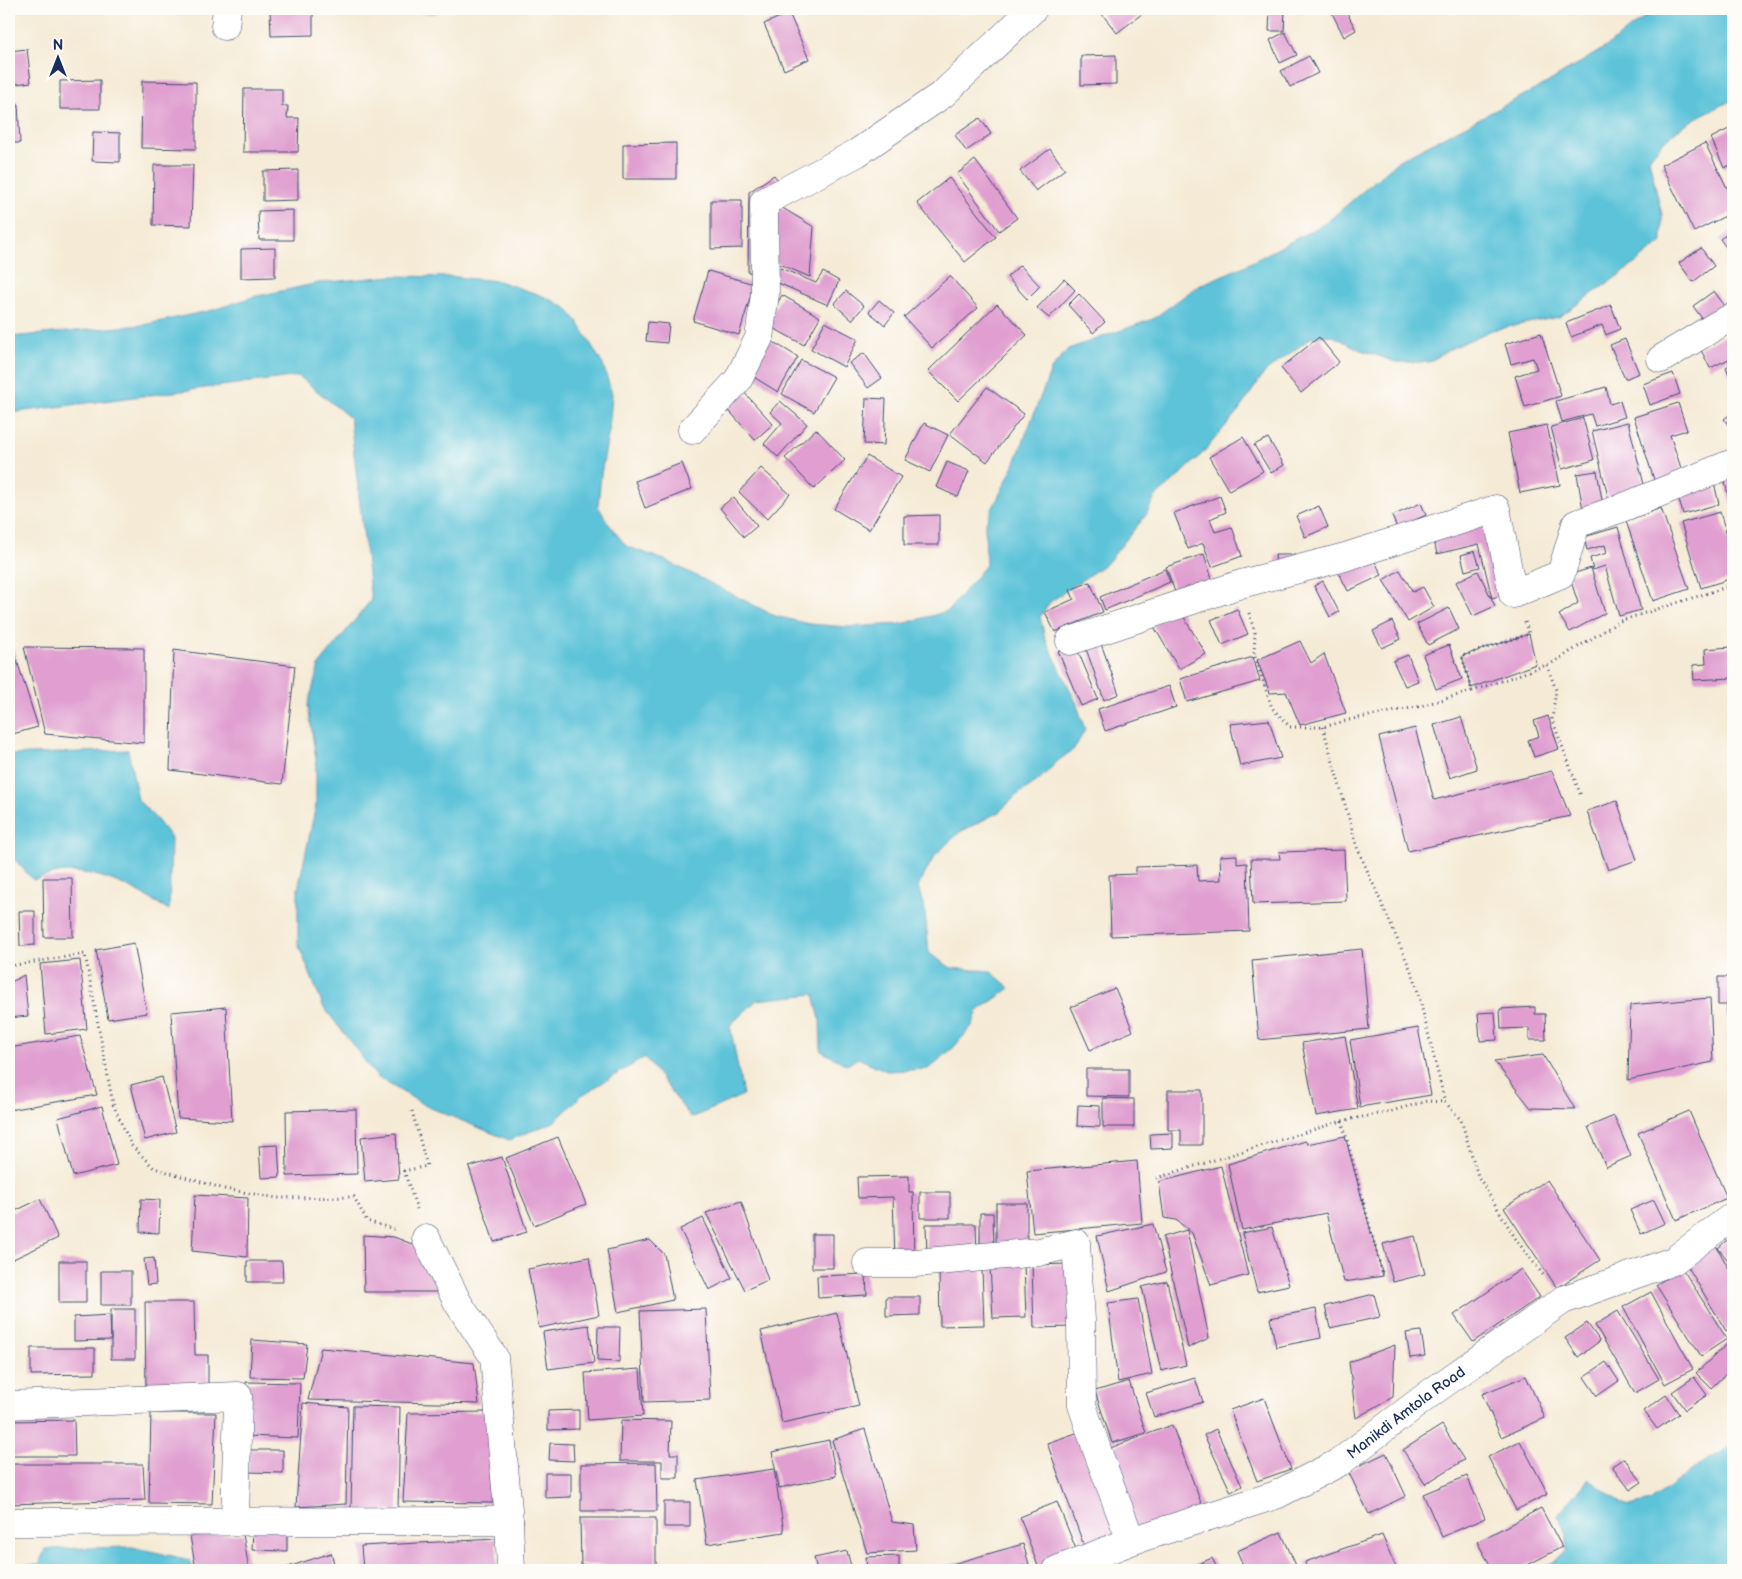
<svg xmlns="http://www.w3.org/2000/svg" width="1742" height="1579" font-family="'Balsamiq Sans',sans-serif">
<rect width="100%" height="100%" fill="#fdfcf7"/>
<filter id="ink" filterUnits="userSpaceOnUse"><feTurbulence type="fractalNoise" baseFrequency=".02" numOctaves="2"/><feDisplacementMap in="SourceGraphic" scale="10" xChannelSelector="R" yChannelSelector="G"/><feConvolveMatrix kernelMatrix="1 2 1 2 8 2 1 2 1" color-interpolation-filters="sRGB"/></filter>
<filter id="wash" filterUnits="userSpaceOnUse"><feTurbulence type="fractalNoise" baseFrequency=".0096" numOctaves="4" result="noise"/><feDisplacementMap in="SourceGraphic" scale="20" xChannelSelector="R" yChannelSelector="G"/><feGaussianBlur stdDeviation="1.12" result="paint"/><feColorMatrix in="noise" values="0 0 0 0 0 0 0 0 0 0 0 0 0 0 0 0 0 1.4 0 .05"/><feComposite in="paint" operator="in"/></filter>
<g filter="url(#wash)">
<rect width="100%" height="100%" fill="#f5ead5"/>
<!-- water -->
<path fill="#5cc3d9" stroke="#3c799c" d="M1655,9H1733V100C1700,115 1671,128 1649,159L1662,215V242L1632,266L1559,317L1492,330L1452,348L1429,362H1396L1361,350L1331,335L1312,337L1265,372L1239,410L1201,455L1174,481L1155,497L1146,515L1108,562L1050,602L1040,617L1045,638L1076,702L1085,730L1074,749L1059,760L1039,780L1017,795L999,812L960,832L935,855L918,887L925,911L929,953L951,968L990,971L1010,988L978,1011L972,1026L953,1048L928,1069L887,1071L858,1058L847,1065L821,1051L820,1020L814,994L757,1000L730,1025L743,1095L691,1118L645,1057L582,1095L554,1122L509,1140L426,1106L377,1077L323,1006L298,944V889L316,805V759L308,705L319,665L371,600L350,418L299,376L9,413V337L143,325L213,310L253,297L319,283L392,276L455,277L498,281L543,296L565,307L578,322L603,365L612,394L609,431L601,474L598,506L608,523L626,546L667,561L775,616L809,624L848,627L902,624L948,611L986,565L985,524L1014,465L1051,370L1068,349L1153,319L1198,286L1244,266L1326,223L1399,160L1542,86L1606,47Z
M128,750L138,800L158,821L171,838L169,910C138,891 104,871 67,872C56,872 44,877 33,880L9,853V755Z
M1733,1446V1570H1533L1552,1563L1567,1552V1534L1557,1516L1589,1479L1621,1503L1630,1506L1650,1501L1705,1461Z
M132,1547L190,1560L192,1570H9V1565H39L45,1549Z"/>
<g id="blocks">
<!-- building -->
<path fill="#e09fd0" d="M270,9H313V35L271,36Z
M360,9H436V14L360,10Z
M1098,9H1146L1147,10L1117,33Z
M1270,9H1285L1284,31H1269Z
M1340,9H1345L1356,30L1344,37L1332,13Z
M789,13L809,59L784,70L764,24Z
M1285,32L1297,55L1280,63L1270,40Z
M27,49L31,82L9,85V51Z
M1116,55V84L1081,85V56Z
M1309,56L1318,73L1290,87L1281,71Z
M100,80V109H60V81Z
M142,81L196,82V149L141,148Z
M244,89H282V106H288L287,118H299L298,152H243Z
M9,103H18L20,143H9Z
M980,118L991,134L966,151L955,135Z
M1733,127V164L1724,168L1711,138Z
M93,132L120,133V162L92,161Z
M676,143V179H623V144Z
M1705,143L1733,200V212L1694,232L1661,165Z
M1050,149L1065,169L1036,191L1020,171Z
M975,160L1017,218L999,231L957,174Z
M154,165H193L191,226L153,225Z
M298,170V200L263,201V171Z
M774,175L781,184L761,273L748,272L749,192Z
M949,178L996,237L965,262L917,203Z
M711,200H742V248L711,249Z
M771,201L814,227L810,277L767,259Z
M293,210V240H259L258,211Z
M1733,230V257L1720,239Z
M275,248V277L241,278V249Z
M1701,248L1714,266L1693,282L1679,263Z
M773,265L816,283L823,272L839,281L828,305L767,278Z
M1020,265L1040,286L1027,299L1007,277Z
M708,271L754,284L739,335L693,321Z
M950,276L978,308L932,348L904,317Z
M1064,279L1075,290L1049,318L1037,308Z
M846,291L864,306L852,320L834,304Z
M1714,291L1727,309L1706,324L1693,306Z
M1079,294L1105,322L1093,333L1068,305Z
M782,295L820,317L804,345L766,324Z
M879,300L894,313L885,325L869,312Z
M997,304L1027,335L958,401L928,371Z
M1611,305L1620,329L1606,335L1602,325L1571,337L1566,323Z
M648,322L669,324L667,343L646,341Z
M825,322L858,339L844,367L811,349Z
M1733,332V357L1710,368L1700,348Z
M1541,333L1561,396L1525,407L1515,376L1537,369L1533,358L1511,364L1505,344Z
M765,337L798,357L778,392L744,371Z
M1319,337L1339,362L1301,393L1281,368Z
M1625,339L1639,373L1625,379L1610,345Z
M864,353L882,378L868,388L849,363Z
M801,360L834,377L814,412L782,394Z
M1733,363V383L1726,367Z
M1673,373L1680,394L1650,405L1643,384Z
M987,387L1024,414L987,462L950,434Z
M1606,387L1610,404L1620,401L1625,417L1595,426L1591,414L1562,422L1556,401Z
M742,390L773,424L755,440L725,406Z
M866,398L886,399L884,445L864,444Z
M780,401L807,424L778,457L764,444L782,423L770,412Z
M1678,403L1687,430L1670,435L1685,480L1657,489L1634,417Z
M1733,412V431L1724,419Z
M1583,418L1594,460L1562,469L1551,427Z
M1628,422L1647,496L1610,505L1592,431Z
M924,423L948,435L930,472L905,460Z
M1547,425L1560,485L1520,493L1508,433Z
M816,429L845,460L814,489L785,458Z
M1243,437L1263,471L1229,491L1209,457Z
M1268,438L1284,465L1271,473L1254,445Z
M867,456L901,477L869,530L834,509Z
M947,462L969,471L958,497L936,487Z
M682,463L692,489L645,508L635,481Z
M761,468L790,494L767,519L739,492Z
M1597,471L1603,506L1583,510L1577,474Z
M1733,477V501L1730,502L1724,479Z
M1714,483L1719,504L1683,514L1677,493Z
M1220,496L1226,512L1210,519L1215,532L1232,527L1242,556L1212,567L1203,543L1188,549L1174,513Z
M733,497L757,526L744,537L720,508Z
M1421,503L1426,515L1397,528L1392,516Z
M1319,506L1328,527L1305,537L1296,516Z
M1661,508L1689,589L1653,601L1626,521Z
M1720,512L1733,556V578L1701,588L1681,523Z
M939,515V545H904V516Z
M1492,522L1509,593L1492,598L1479,544L1437,554L1433,536Z
M1618,527L1641,610L1619,616L1605,566L1593,570L1590,558L1607,553L1605,545L1587,550L1584,537Z
M1475,551L1480,567L1465,571L1461,555Z
M1204,554L1212,579L1175,592L1166,567Z
M1275,555H1295L1296,566H1276Z
M1372,556L1382,575L1348,591L1339,573Z
M1591,568L1605,613L1570,632L1559,615L1578,603L1569,575Z
M1165,569L1170,582L1105,610L1100,597Z
M1400,570L1413,592L1423,587L1434,607L1408,622L1383,580Z
M1478,571L1495,606L1473,616L1456,582Z
M1323,581L1339,612L1330,617L1314,586Z
M1090,582L1103,612L1055,632L1045,612L1074,599L1070,590Z
M1449,608L1459,629L1428,645L1417,624Z
M1179,609L1206,654L1179,669L1153,625Z
M1237,609L1248,634L1222,645L1211,620Z
M1392,621L1401,639L1382,648L1373,631Z
M1529,634L1536,664L1471,688L1462,656Z
M1099,638L1119,694L1104,700L1084,643Z
M1300,641L1311,663L1324,654L1346,713L1300,725L1286,692L1270,693L1257,660Z
M1075,644L1098,699L1081,706L1058,651Z
M1449,645L1462,679L1436,689L1423,655Z
M24,647L144,648V743L45,734Z
M1731,647L1732,660H1733V678L1694,680L1693,665L1706,664L1705,649Z
M13,648L38,727L9,735V649Z
M174,650L295,666L282,784L170,770Z
M1408,655L1418,681L1405,686L1393,661Z
M1253,657L1260,681L1187,702L1180,679Z
M1169,686L1176,707L1105,731L1098,709Z
M1548,716L1559,749L1534,757L1528,740L1539,736L1534,721Z
M1461,717L1477,769L1450,778L1434,725Z
M1269,720L1281,758L1240,766L1230,724Z
M1415,728L1434,800L1552,771L1570,816L1408,851L1379,737Z
M1617,801L1637,860L1608,870L1587,811Z
M1344,850L1346,901L1253,904L1251,859H1280L1279,852Z
M1237,855V864L1247,863L1249,931L1111,936L1109,875L1136,874V867L1197,865L1198,881L1221,880L1220,856Z
M43,878H72L73,937H44Z
M19,911H35V945L20,946Z
M134,943L147,1013L108,1019L96,950Z
M1362,949L1369,1029L1259,1040L1252,960Z
M80,960L87,1029L46,1034L40,964Z
M24,975L28,1016L9,1018V983Z
M1718,977H1733V1019H1727V1005H1718Z
M1115,988L1133,1031L1090,1050L1071,1007Z
M1710,998L1713,1062L1628,1080L1630,1005Z
M226,1007L232,1121L178,1118L171,1012Z
M1535,1007V1014H1545L1546,1040H1529V1028L1501,1029L1500,1009Z
M1495,1012L1497,1040L1480,1041L1478,1013Z
M1418,1028L1431,1095L1360,1107L1350,1040Z
M80,1036L97,1095L9,1110V1048Z
M1345,1036L1358,1109L1316,1116L1302,1043Z
M1543,1055L1575,1109L1531,1108L1494,1061Z
M1086,1069H1129V1097L1086,1096Z
M162,1077L176,1132L145,1140L131,1085Z
M1168,1090H1202V1145H1181V1130H1168Z
M1103,1098L1134,1099V1127H1103Z
M1078,1105L1100,1106V1127L1077,1126Z
M102,1106L117,1165L73,1176L58,1118Z
M356,1109L357,1174L287,1176L286,1111Z
M1689,1111L1727,1198L1676,1220L1638,1133Z
M1614,1116L1631,1156L1606,1167L1588,1127Z
M396,1133L399,1179L365,1182L361,1137Z
M1173,1133V1148L1151,1149L1150,1134Z
M1345,1136L1383,1276L1344,1282L1326,1213L1242,1230L1228,1164L1306,1141L1307,1144Z
M558,1137L586,1204L534,1225L506,1158Z
M278,1145L280,1177L261,1178L259,1146Z
M502,1157L527,1232L494,1242L469,1167Z
M1137,1161L1142,1223L1033,1233L1027,1171Z
M1221,1166L1248,1275L1211,1285L1192,1233L1176,1220L1164,1218L1159,1182Z
M909,1176V1192H913L914,1261H895L893,1197L858,1198L857,1177Z
M1547,1180L1600,1260L1557,1288L1504,1208Z
M920,1192H950V1218H920Z
M195,1195L248,1198L247,1257L192,1251Z
M40,1199L58,1238L9,1261V1214Z
M141,1199L160,1200L159,1233L140,1232Z
M1654,1200L1665,1223L1641,1234L1630,1210Z
M741,1201L768,1280L745,1290L706,1213Z
M996,1203H1027V1247H996Z
M980,1213H993L994,1248H980Z
M703,1218L732,1278L709,1290L680,1229Z
M926,1224H976L977,1257H927Z
M1153,1224L1166,1272L1109,1291L1097,1236Z
M1272,1227L1289,1285L1257,1292L1242,1233Z
M1187,1230L1209,1338L1188,1348L1163,1237Z
M812,1234H833V1268H812Z
M363,1235L394,1237L417,1246L440,1292H364Z
M1733,1235V1262L1731,1264L1718,1248Z
M1415,1236L1425,1274L1393,1282L1383,1244Z
M650,1240L664,1254L673,1300L618,1312L607,1250Z
M1714,1242L1733,1276V1327L1726,1331L1684,1260Z
M589,1257L599,1315L539,1328L528,1269Z
M154,1258L156,1284L147,1285L144,1259Z
M59,1261H86V1303H59Z
M247,1261H282L283,1282H247Z
M1024,1264L1026,1317L993,1318L990,1266Z
M1070,1264L1072,1327L1034,1328L1032,1265Z
M982,1268L984,1325L940,1326L939,1269Z
M1682,1268L1727,1339L1701,1356L1656,1285Z
M1521,1269L1540,1297L1473,1342L1454,1315Z
M101,1271H131V1305H101Z
M866,1274L867,1295L818,1298L817,1276Z
M1167,1281L1186,1365L1161,1371L1142,1287Z
M1651,1292L1693,1369L1665,1384L1623,1307Z
M1374,1294L1380,1317L1330,1328L1325,1306Z
M886,1297H920V1315L886,1316Z
M1138,1299L1152,1374L1118,1382L1108,1303Z
M145,1302H194L195,1355H208V1390L146,1391Z
M111,1309H135V1359H111Z
M706,1309L710,1400L644,1402L640,1311Z
M1316,1309L1321,1338L1276,1347L1270,1318Z
M1618,1311L1659,1379L1635,1393L1595,1325Z
M837,1313L859,1406L782,1423L761,1331Z
M110,1315L111,1340L74,1341V1317Z
M1587,1323L1600,1341L1578,1357L1565,1338Z
M589,1325L594,1363L548,1369L543,1332Z
M598,1327H620L619,1362L597,1361Z
M1421,1331L1425,1356L1410,1358L1406,1333Z
M252,1340L307,1344L303,1378L250,1377Z
M1729,1342L1733,1347V1367L1711,1388L1696,1373Z
M1395,1345L1393,1397L1356,1418L1349,1362Z
M31,1348H95V1374L31,1375Z
M321,1348L474,1363L479,1404L308,1400Z
M1606,1362L1619,1381L1597,1396L1584,1377Z
M640,1369L643,1416L588,1420L585,1373Z
M1526,1376L1545,1418L1501,1437L1482,1394Z
M1694,1377L1707,1395L1685,1410L1672,1392Z
M1195,1378L1203,1402L1154,1417L1146,1393Z
M1129,1381L1146,1433L1112,1443L1095,1391Z
M246,1382L300,1383L298,1438L244,1436Z
M1666,1395L1679,1414L1657,1429L1644,1411Z
M1264,1398L1291,1469L1257,1481L1230,1410Z
M303,1403L348,1407L346,1504L296,1507Z
M353,1406L400,1407L398,1511L351,1510Z
M579,1410V1429L548,1430V1411Z
M490,1412L493,1503L403,1502L408,1413Z
M151,1413H216L212,1504L149,1503Z
M74,1420L75,1456H9V1421Z
M621,1420L671,1421L670,1454H678V1478H662V1461H620Z
M1172,1425L1203,1508L1133,1534L1102,1451Z
M1442,1425L1464,1460L1425,1484L1403,1450Z
M865,1429L892,1522L914,1525L916,1550L867,1553L832,1440Z
M1216,1429L1242,1486L1231,1492L1204,1435Z
M1082,1431L1119,1534L1084,1546L1047,1443Z
M829,1440L836,1476L779,1488L772,1452Z
M1520,1441L1548,1494L1516,1510L1488,1457Z
M550,1443L573,1444L574,1461L549,1460Z
M249,1450H283V1473L248,1472Z
M1386,1453L1406,1496L1369,1514L1348,1471Z
M1624,1458L1642,1482L1630,1490L1612,1466Z
M656,1463L657,1511H581V1464Z
M9,1464H143L145,1500L9,1504Z
M774,1469L784,1532L707,1544L697,1480Z
M545,1473H571V1497L545,1498Z
M1467,1476L1485,1518L1442,1537L1423,1494Z
M664,1502H690V1527H664Z
M1057,1502L1078,1554L1039,1569L1020,1517Z
M1541,1508L1562,1547L1518,1570H1493L1477,1542Z
M580,1518H656V1565H581Z
M253,1528H287V1551L252,1550Z
M1281,1532L1298,1570H1245L1237,1551Z
M243,1534L249,1570H196L190,1536Z
M1382,1535L1397,1570H1307L1305,1562Z
M496,1539L498,1570H363L361,1546Z
M1023,1544L1029,1564L1008,1570H931Z
M847,1551L852,1570H817L814,1558Z
M331,1553L336,1570H279Z
M899,1556V1570H867L866,1557Z
M1212,1558L1218,1570H1184Z
M750,1567L751,1570H708V1568Z"/>
</g>
</g>
<g filter="url(#ink)">
<use href="#blocks" fill-opacity="0" stroke="#3c4b70" stroke-width="1"/>
<g fill="none" stroke-linecap="round" stroke-linejoin="round">
<defs>
<g id="minor">
<path d="M225,26L227,9"/>
<path d="M1661,359L1719,324L1733,317"/>
<path d="M692,430L738,380L759,338L765,294L764,202L857,153L943,94L1033,9"/>
<path d="M1070,641L1241,584L1345,557L1496,509L1513,594L1561,574L1576,524L1619,509L1733,463"/>
<path d="M426,1238L458,1303L494,1357L509,1521L511,1570"/>
<path d="M867,1263H915L1039,1252L1076,1243L1081,1320L1082,1405L1097,1450L1131,1541"/>
<path d="M9,1405L238,1396L235,1522"/>
<path d="M9,1522L509,1521"/>
<path id="s1" d="M1057,1570L1131,1541L1276,1495L1340,1462L1432,1392L1563,1300L1673,1261L1733,1216"/>
</g>
</defs>
<!-- minor casing -->
<use href="#minor" stroke="#3c4b70" stroke-width="29"/>
<!-- path -->
<path stroke="#3c4b70" stroke-width="3" stroke-dasharray="1 4" stroke-linecap="butt" d="M1249,613L1255,633L1254,654L1272,708L1290,727H1323L1353,719L1417,707L1472,691L1462,656L1529,634L1525,622
M1547,665L1556,690L1552,719L1581,796
M1472,691L1552,663L1620,621L1733,585
M1323,727L1357,847L1415,980L1445,1102
M9,966L85,954L113,1104L131,1145L154,1168L225,1189L277,1198L354,1197L367,1221L397,1230
M412,1111L427,1166L404,1171L417,1209
M1342,1121L1383,1276
M1156,1178L1342,1121L1388,1112L1427,1101L1445,1102L1461,1120L1478,1176L1517,1241L1544,1276"/>
<!-- minor -->
<use href="#minor" stroke="#fff" stroke-width="28"/>
</g>
</g>
<g text-anchor="middle" dominant-baseline="central" stroke-width="4" stroke-linejoin="round" paint-order="stroke">
<!-- street labels -->
<g font-size="15" fill="#1b2f5e" stroke="#fdfcf7">
<text stroke="none"><textPath href="#s1" startOffset="386">Manikdi Amtola Road</textPath></text>
</g>
</g>
<!-- margin -->
<rect width="1742" height="1579" fill="none" stroke="#fdfcf7" stroke-width="30"/>
<!-- north arrow -->
<g transform="translate(58 58)" stroke="#fdfcf7" stroke-width="4" paint-order="stroke">
<path d="M0-4L9 19L0 12L-9 19Z" fill="#1b2f5e"/>
<text y="-8" font-size="14" font-weight="bold" text-anchor="middle" fill="#1b2f5e">N</text>
</g>
</svg>
